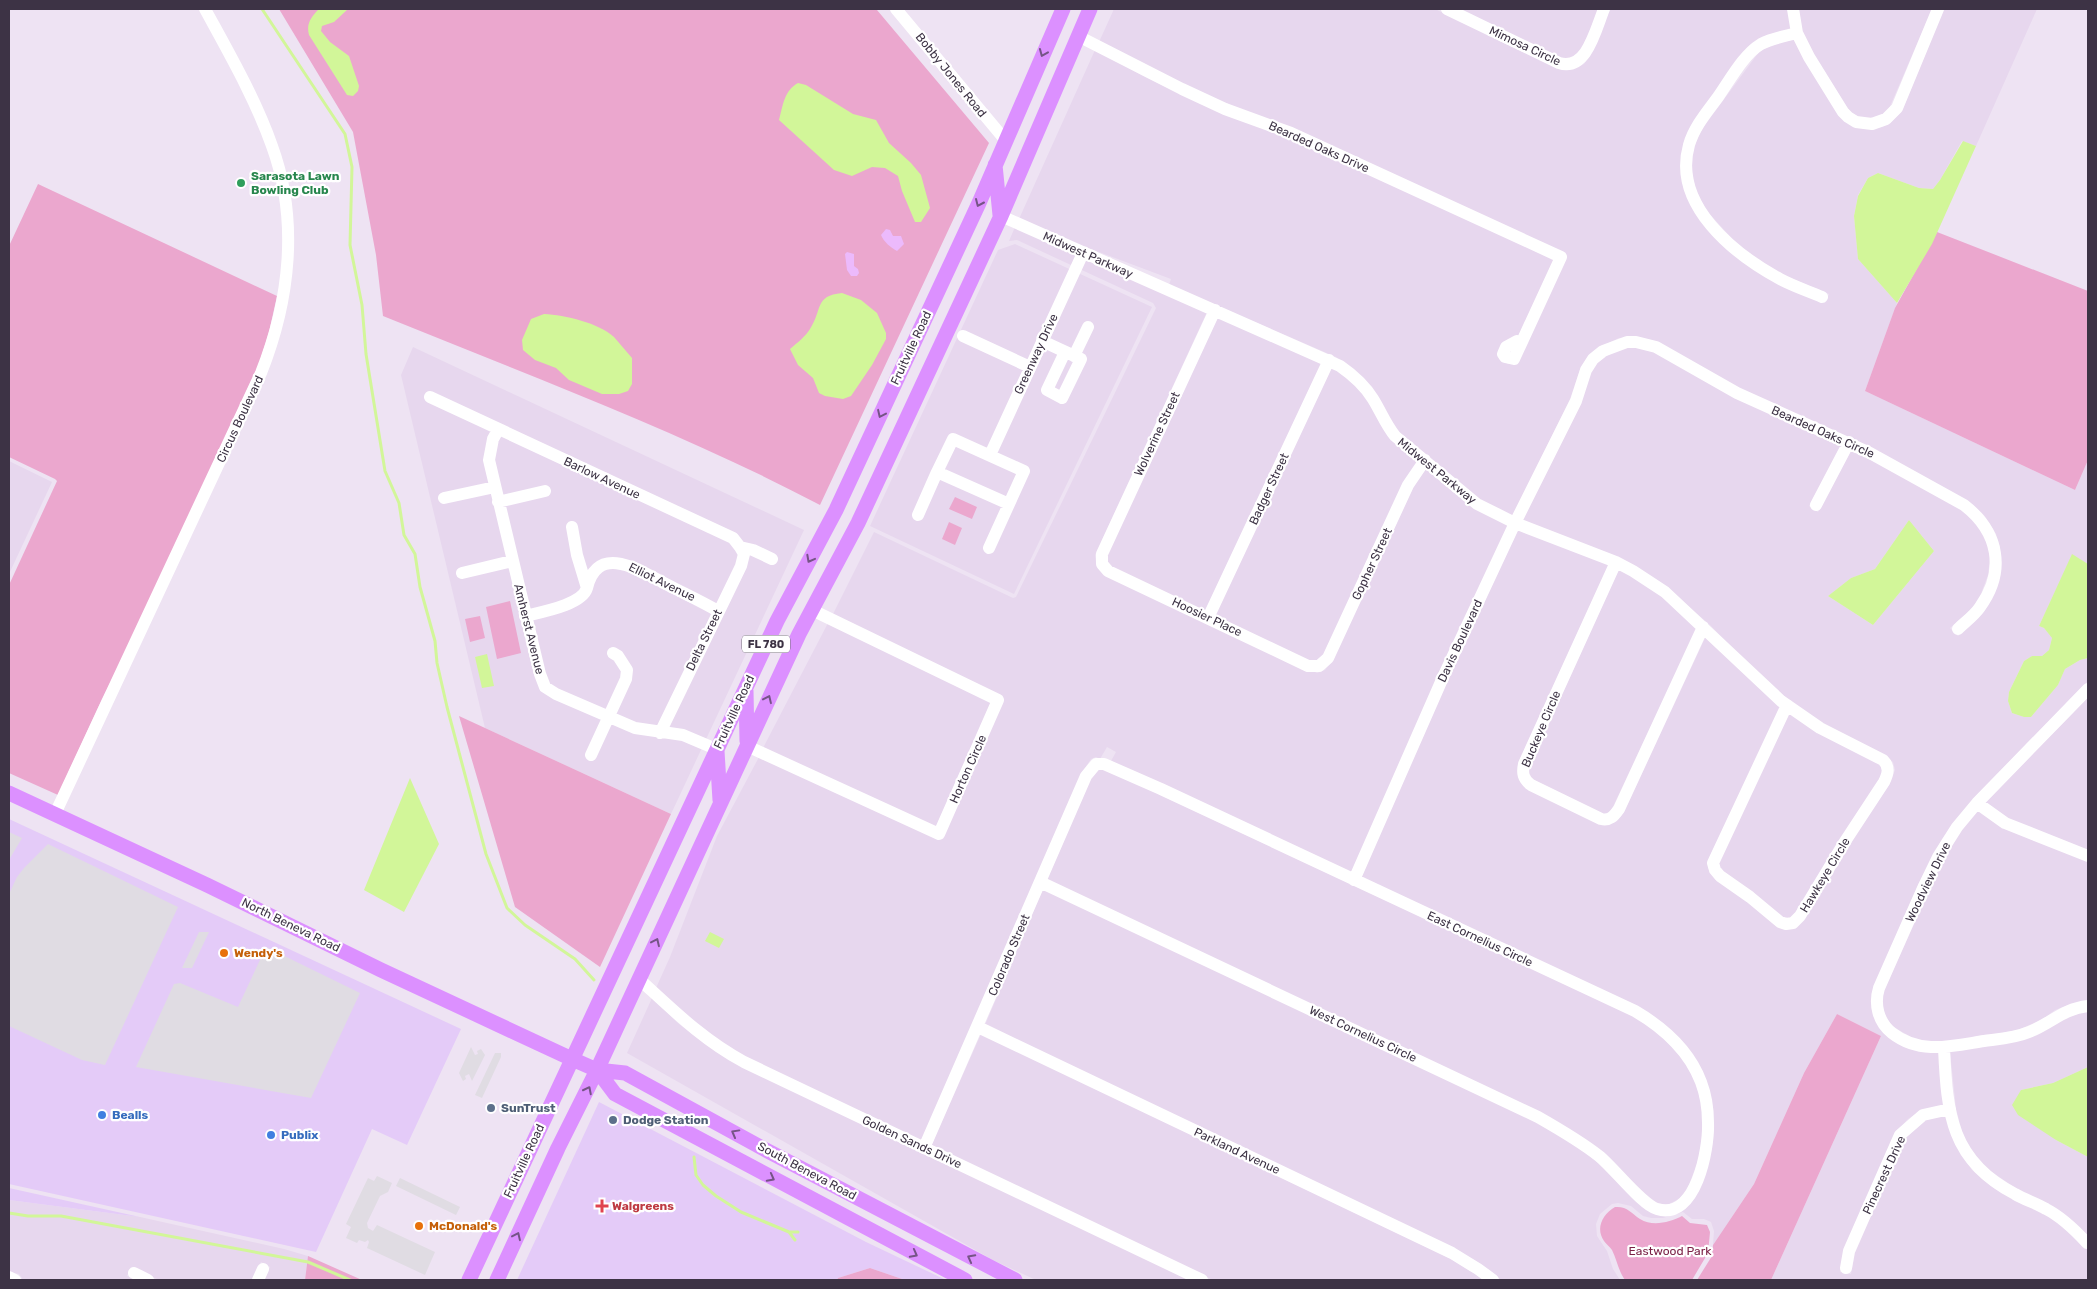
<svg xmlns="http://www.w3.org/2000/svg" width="2097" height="1289" font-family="Rubik,sans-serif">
<rect width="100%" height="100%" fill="#eee3f3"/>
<!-- residential -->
<path fill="#e7d7ee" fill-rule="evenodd" d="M1114,9H1435L1557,67L1569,70L1584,64L1589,57L1610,9H1788L1791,29L1768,35L1750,45L1693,123L1683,144L1681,174L1684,190L1697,215L1710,231L1729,250L1754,269L1778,284L1825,303L1829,294L1783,275L1759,261L1736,243L1706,210L1695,188L1691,164L1694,147L1702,129L1759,52L1772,45L1795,39L1804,59L1838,114L1845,121L1864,129L1882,127L1890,123L1902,111L1944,9H2037L1976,146L1962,141L1940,180L1933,189L1919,188L1878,173L1868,178L1858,195L1854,216L1858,259L1897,303L1865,391L2075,490L2088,460V564L2072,555L2039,626L2044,628L2052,638L2049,650L2042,656H2032L2024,661L2009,692L2008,701L2012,713L2024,717H2031L2058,685L2065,669L2080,660L2088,658V681L1975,797L1953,824L1942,839L1919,883L1874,986L1872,994L1873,1014L1885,1033L1902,1046L1914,1050L1939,1053L1944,1105L1920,1111L1908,1119L1895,1133L1844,1249L1840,1272L1851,1274L1855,1253L1905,1138L1926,1120L1946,1115L1954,1142L1972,1170L1995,1189L2044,1213L2066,1228L2088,1249V1280H1771L1881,1036L1837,1014L1804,1073L1754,1184L1713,1245L1714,1231L1711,1222L1704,1219H1692L1683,1212L1663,1218H1651L1643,1216L1631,1206L1618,1203L1612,1204L1600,1214L1596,1224L1597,1236L1607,1251L1613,1269L1620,1280H1501L1481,1264L1454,1249L985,1025L1043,889L1536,1121L1568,1140L1595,1160L1646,1210L1666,1216L1679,1212L1691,1203L1703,1180L1712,1144L1714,1125L1713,1107L1706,1080L1694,1057L1675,1034L1653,1016L1637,1007L1361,878L1449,677L1518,530L1609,564L1519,761L1518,774L1522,783L1527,788L1600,824H1610L1617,821L1624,812L1706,636L1781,706L1709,858L1708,868L1716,879L1747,900L1777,926L1786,929L1796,927L1804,919L1848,846L1889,785L1895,770L1893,762L1885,756L1823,724L1790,701L1744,660L1710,625L1660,582L1636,567L1613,555L1522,521L1580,404L1590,373L1597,363L1614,351L1629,347L1645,348L1654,352L1735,398L1842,444L1809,506L1818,512L1852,449L1961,509L1976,521L1983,532L1989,547L1990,558L1988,575L1979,599L1975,606L1950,628L1958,636L1984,612L1996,586L2000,571V547L1996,534L1984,515L1968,501L1873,449L1739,389L1659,343L1635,337L1619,338L1600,347L1589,355L1581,367L1570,399L1512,517L1479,500L1404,437L1391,423L1377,396L1367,383L1336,357L1169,285L1171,279L1067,240L1019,219L1095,50L1145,77L1223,114L1289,138L1554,259L1518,337L1503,342L1498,351L1500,359L1508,364H1515L1519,361L1567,255L1293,129L1227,104L1184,85L1099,42ZM1909,520L1934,551L1873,625L1828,596L1851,578L1875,569Z
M1458,9H1599L1580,52L1577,56L1564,59Z
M1799,9H1932L1888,111L1877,118L1864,119L1851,113L1814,55L1802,32Z
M1015,227L1207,312L1095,555L1096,563L1317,673L1325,670L1333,660L1413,488L1426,468L1508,525L1351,873L1111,761L1116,752L1107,747L1100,759L1096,757L1091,759L1081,774L922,1141L746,1058L712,1038L656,988L670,957L717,836L759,757L937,838L1003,703L833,614L874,532L1013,598L1016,597L1156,308L1153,303L1017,240L1009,241Z
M1015,244L1152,307L1014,594L870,526L998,250Z
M1218,317L1322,362L1205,611L1111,567L1107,562V555Z
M413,347L804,530L671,814L485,728L401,375Z
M1332,367L1359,388L1418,461L1323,655L1317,661H1310L1215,616Z
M9,461L52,482L9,574Z
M1619,569L1654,590L1697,628L1611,811L1605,815L1530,778L1528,770Z
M828,623L991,702L936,827L763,748Z
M2088,697V851L2007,819L1985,803Z
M1789,713L1882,766V775L1795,913L1792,917L1786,919L1719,868V862Z
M1099,769L1107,770L1633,1016L1658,1032L1685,1062L1696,1083L1702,1107V1141L1698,1161L1687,1190L1679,1199L1667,1205L1652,1202L1602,1152L1047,880L1091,778Z
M1978,810L2088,861V1001L2071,1004L2055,1010L2043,1019L2018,1030L1943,1043L1916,1040L1892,1026L1883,1012L1882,995L1943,860L1961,830Z
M652,998L679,1024L723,1056L1190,1280H1036L993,1260L627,1053Z
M2088,1011V1067L2053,1083L2021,1090L2056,1140L2088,1157V1237L1980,1164L1964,1139L1956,1109L1950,1052Z
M981,1034L1449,1258L1485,1280H1213L931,1146Z
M9,1200L140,1217L284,1249L308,1256L305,1280H264L270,1267L261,1262L252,1280H159L131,1267L127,1276L137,1280H21L22,1278L19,1274L9,1272Z"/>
<!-- commercial -->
<path fill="#e4cbf8" d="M9,819L461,1029L407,1145L372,1129L316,1252L9,1184Z
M599,1102L866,1242L946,1280H905L870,1268L838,1278L837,1280H517Z
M9,1188L140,1217L9,1200Z"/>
<!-- green -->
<path fill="#eba7ce" d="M279,9L877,10L989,143L820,505C680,431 530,376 383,316L376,255L353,132Z
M38,184L277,296L269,332L259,364L124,656L102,699L58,795L9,773V585L57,481L55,479L9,457V246Z
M1937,232L2088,291V460L2075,490L1865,391L1895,308Z
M955,497L977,507L972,519L949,509Z
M949,522L962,528L955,545L942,539Z
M510,601L521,653L497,659L486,607Z
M480,616L485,638L470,642L465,619Z
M459,716L671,814L600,967L515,907Z
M1837,1014L1881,1036L1771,1280H1697L1712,1256L1713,1245L1754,1184L1804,1073Z
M1615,1207C1627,1206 1631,1213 1640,1219C1653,1227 1670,1222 1682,1216L1690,1223L1707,1225L1710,1232L1708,1253L1692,1280H1625C1618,1270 1617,1260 1612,1250C1610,1247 1606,1244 1604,1241C1595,1228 1603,1214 1615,1207Z
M308,1256L362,1280H305Z
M870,1268L905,1280H837L838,1278Z"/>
<!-- sand -->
<path fill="#ecbafc" d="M886,229L890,230L893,236H901L904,244L897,251C890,247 884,242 881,235Z
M847,252L854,254V266L858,269L859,273L857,276H851L847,270L845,254Z"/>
<!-- parking -->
<path fill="#e0dce3" d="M9,832L22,838L9,860Z
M48,844L178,907L105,1065L82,1060L9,1026V894L17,877L24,868Z
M199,932H209L192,968H182Z
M266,947L360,993L311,1098L136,1067L174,984L180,983L238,1007Z
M471,1047L475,1055L478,1054L477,1051L481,1049L485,1055L472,1081L469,1074L465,1076L466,1079L463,1081L459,1073Z
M495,1053H501V1057L482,1098L475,1095Z
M377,1176L392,1183L388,1192L380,1196L367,1223L368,1228L373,1231L377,1225L435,1252L425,1275L367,1248L369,1242L368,1240L365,1242L359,1240L357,1243L346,1238L351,1227L346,1224L368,1178L374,1181Z
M400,1178L460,1207L456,1215L396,1186Z"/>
<!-- water -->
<path fill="#d2f699" d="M319,9H348L334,22L322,26L321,31L330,42L349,56L359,86L358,91L353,96L347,95L309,35C306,24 311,17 319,9Z
M798,83L806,85L853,114L876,120L889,143L911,163L921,175L930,208L921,222H915L902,191L898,176L885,168L872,167L852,176L834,170L779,120C783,105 784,91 798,83Z
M1963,141L1976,146L1932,244L1897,303L1858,259L1854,216L1858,196L1868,178L1878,173L1919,188L1933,189L1940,180Z
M842,293L861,300L877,313L886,333V339L872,365L851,396L843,399L825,396L819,393L813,378L798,365L790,349C797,343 806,336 810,329C823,309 814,296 842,293Z
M544,314C565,315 599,323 614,337C620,344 626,351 632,358V384L628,391L619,394H602L569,380L556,368L535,360L523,350L522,340L531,319Z
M1909,520L1934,551L1873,625L1828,596L1851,578L1875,569Z
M2072,554L2088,564V658L2080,660L2065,669L2058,685L2031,717H2024L2012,713L2008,701L2009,692L2024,661L2032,656H2042L2049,650L2052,638L2044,628L2039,626Z
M487,654L494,686L482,688L475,657Z
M410,778L439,844L404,912L364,890Z
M710,932L724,939L719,948L705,941Z
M2088,1067V1157L2056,1140L2018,1115L2012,1105L2021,1090L2053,1083Z"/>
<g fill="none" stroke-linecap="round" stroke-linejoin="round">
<!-- stream -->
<path stroke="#d2f699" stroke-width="3" d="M262,9L345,134L352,167L350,245L362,305L366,354L385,471L399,503L404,535L415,554L420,587L435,641L437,663L447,707L486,854L507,908L525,925L575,959L594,980
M694,1157L696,1175L703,1185L716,1196L741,1212L789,1232H798
M9,1213L28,1216H61L308,1262L350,1280
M789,1232L795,1240"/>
<!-- minor -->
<path stroke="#fff" stroke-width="12" d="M896,9L1006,141
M1447,9L1559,63C1587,72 1596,28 1604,9
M1793,9L1797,33L1809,57L1843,112L1848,117L1856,122L1872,124L1886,119L1897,108L1938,9
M1797,33C1786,36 1772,38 1761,44C1743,55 1730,80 1718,97C1707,112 1694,127 1689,145C1672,205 1734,254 1780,279C1793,286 1808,291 1822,297
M1078,36L1182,89L1225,109L1291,133L1561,257L1514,359L1505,357L1503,354L1506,347L1517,341L1521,343
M1001,216L1340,366C1353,375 1365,386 1373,399C1381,412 1386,425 1395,436L1477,504L1515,523L1616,562L1633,571L1665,592L1781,701L1820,728L1883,760C1890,767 1888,774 1884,782L1844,843L1800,916L1793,923L1786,924L1780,922L1750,897L1720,876L1715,870L1713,863L1787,705
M1215,310L1102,554V564L1108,571L1308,666H1319L1328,658L1408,485L1425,460
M963,336L1030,367
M1042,341L1081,359L1062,398L1047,390L1065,352
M1074,356L1088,327
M430,397L733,538L740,547L753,550L772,559
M498,430L493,439L489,460L540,674L545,687L556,694L635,728L683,735L716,749
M953,439L1024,471L1009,504L937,472Z
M990,455L1083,253
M444,498L495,487
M498,502L545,491
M1816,505L1849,442
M918,515L937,472
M989,548L1009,504
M1616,562L1524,764C1522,773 1523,779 1531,785L1601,819C1610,821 1614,816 1619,809L1703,627
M462,573L512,561
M587,588C598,543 639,570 666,584C683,593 701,601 718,611
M525,616C541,612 582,605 587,588L577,555L572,527
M1208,618L1329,360
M2088,689L1977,803L1957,827L1938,857L1924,886L1879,988C1874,1004 1878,1022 1892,1033C1920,1055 1952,1046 1984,1041C1999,1039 2015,1038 2029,1032C2052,1023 2062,1009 2088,1006
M660,733L741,566L744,554L740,547
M747,746L939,834L998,700L812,610
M591,755L626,679L627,670L618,656L613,653
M1977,803L2005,823L2088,856
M55,814L261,373C290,300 299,220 272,146C255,98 229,53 205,9
M1354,880L1444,675L1515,523L1576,401L1586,370L1593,359L1603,351L1627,342H1636L1656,347L1737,393L1870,453L1964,505C1999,532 2006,571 1980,607C1974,616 1965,622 1958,629
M639,979C673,1010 703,1040 744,1062L1202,1280
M978,1027L1452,1253L1478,1269L1493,1280
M1944,1048C1947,1114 1951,1161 2015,1194C2025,1200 2036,1203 2046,1209C2062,1217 2075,1230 2087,1243
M924,1148L1086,776L1096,764H1104L1161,789L1635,1011C1664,1028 1689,1050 1701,1082C1706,1095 1708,1109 1708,1123C1709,1149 1696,1221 1657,1209C1642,1205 1614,1168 1599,1156C1580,1141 1559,1129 1538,1117L1040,882
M1846,1268L1849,1251L1900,1135L1923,1115L1950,1109
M134,1273L148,1280
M9,1277L15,1280
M258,1280L263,1269"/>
<!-- major -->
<path stroke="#dc90ff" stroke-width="15" d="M995,165L1000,215
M746,691L747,741
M717,751L720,800
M9,793L207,885L381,970L572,1059L597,1070L625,1073L764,1149L1015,1280
M597,1070L615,1094L965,1280
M469,1280L777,621L836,510L979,203L1063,9
M497,1280L558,1148L597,1070L799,634L858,523L1001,216L1090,9"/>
</g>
<!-- one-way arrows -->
<defs><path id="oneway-chevron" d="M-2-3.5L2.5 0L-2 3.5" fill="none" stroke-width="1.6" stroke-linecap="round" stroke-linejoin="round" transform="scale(1.25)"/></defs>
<g stroke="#755486">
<use href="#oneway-chevron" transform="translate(1043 53) rotate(113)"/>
<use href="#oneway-chevron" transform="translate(979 203) rotate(114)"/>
<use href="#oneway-chevron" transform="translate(881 414) rotate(115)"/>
<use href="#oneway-chevron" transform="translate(810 559) rotate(118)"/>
<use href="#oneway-chevron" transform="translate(768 699) rotate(-65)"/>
<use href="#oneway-chevron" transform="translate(656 942) rotate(-65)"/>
<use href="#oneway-chevron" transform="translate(588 1090) rotate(-63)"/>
<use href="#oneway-chevron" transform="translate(735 1133) rotate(-151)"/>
<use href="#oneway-chevron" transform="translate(771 1178) rotate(28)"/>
<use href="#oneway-chevron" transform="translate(517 1236) rotate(-65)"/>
<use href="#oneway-chevron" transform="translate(914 1254) rotate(28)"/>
<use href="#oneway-chevron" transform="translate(971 1258) rotate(-152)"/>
</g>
<!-- markers -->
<circle fill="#2e9e5b" stroke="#fff" stroke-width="2" cx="241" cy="183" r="5"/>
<g fill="#e8710a" stroke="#fff" stroke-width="2">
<circle cx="224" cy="953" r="5"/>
<circle cx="419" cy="1226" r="5"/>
</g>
<g fill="#5c6f8a" stroke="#fff" stroke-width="2">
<circle cx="491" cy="1108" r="5"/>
<circle cx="613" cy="1120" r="5"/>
</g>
<g fill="#3f7fe0" stroke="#fff" stroke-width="2">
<circle cx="102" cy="1115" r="5"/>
<circle cx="271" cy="1135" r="5"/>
</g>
<path fill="#e0444e" stroke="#fff" stroke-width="2" d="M599.5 1198.5h5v5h5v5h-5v5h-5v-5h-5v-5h5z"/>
<g text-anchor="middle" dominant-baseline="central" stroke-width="4.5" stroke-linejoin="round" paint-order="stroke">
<!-- shield labels -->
<rect fill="#fff" stroke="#77707d" stroke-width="1" x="742" y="635.5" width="48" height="17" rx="4"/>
<g font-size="11" font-weight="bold" fill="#3d3345">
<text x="766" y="644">FL 780</text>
</g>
<!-- street labels -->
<g font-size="12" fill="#3d3345" stroke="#fff">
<text transform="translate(1525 46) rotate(25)">Mimosa Circle</text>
<text transform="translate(951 75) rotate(51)">Bobby Jones Road</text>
<text transform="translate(1319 147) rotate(24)">Bearded Oaks Drive</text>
<text transform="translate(1088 255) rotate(24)">Midwest Parkway</text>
<text transform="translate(911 348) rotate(-65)">Fruitville Road</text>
<text transform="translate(1036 354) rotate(-65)">Greenway Drive</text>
<text transform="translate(240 419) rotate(-65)">Circus Boulevard</text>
<text transform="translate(1823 432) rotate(24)">Bearded Oaks Circle</text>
<text transform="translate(1157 434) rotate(-65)">Wolverine Street</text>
<text transform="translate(1437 471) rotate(39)">Midwest Parkway</text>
<text transform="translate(602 478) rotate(25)">Barlow Avenue</text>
<text transform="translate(1269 489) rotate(-65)">Badger Street</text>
<text transform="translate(1372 564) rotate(-65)">Gopher Street</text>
<text transform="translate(662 582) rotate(26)">Elliot Avenue</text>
<text transform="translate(1207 617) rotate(25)">Hoosier Place</text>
<text transform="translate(529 629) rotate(76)">Amherst Avenue</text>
<text transform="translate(704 640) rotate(-64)">Delta Street</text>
<text transform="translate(1460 641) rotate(-65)">Davis Boulevard</text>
<text transform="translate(734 712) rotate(-65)">Fruitville Road</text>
<text transform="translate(1541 729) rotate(-67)">Buckeye Circle</text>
<text transform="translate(968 769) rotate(-66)">Horton Circle</text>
<text transform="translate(1825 875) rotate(-59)">Hawkeye Circle</text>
<text transform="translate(1928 882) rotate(-64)">Woodview Drive</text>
<text transform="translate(291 925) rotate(26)">North Beneva Road</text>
<text transform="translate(1480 939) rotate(25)">East Cornelius Circle</text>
<text transform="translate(1009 955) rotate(-67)">Colorado Street</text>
<text transform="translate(1363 1034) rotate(25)">West Cornelius Circle</text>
<text transform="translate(912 1142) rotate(25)">Golden Sands Drive</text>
<text transform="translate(1237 1151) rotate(25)">Parkland Avenue</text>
<text transform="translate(524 1161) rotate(-65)">Fruitville Road</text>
<text transform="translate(807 1171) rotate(28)">South Beneva Road</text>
<text transform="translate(1884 1175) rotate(-65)">Pinecrest Drive</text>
</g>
<!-- leisure labels -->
<g font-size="12" font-weight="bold" fill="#27864d" stroke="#fff" text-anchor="start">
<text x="251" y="176">Sarasota Lawn<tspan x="251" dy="14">Bowling Club</tspan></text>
</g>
<!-- food labels -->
<g font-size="12" font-weight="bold" fill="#c56008" stroke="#fff" text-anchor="start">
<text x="234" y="953">Wendy's</text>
<text x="429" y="1226">McDonald's</text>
</g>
<!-- service labels -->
<g font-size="12" font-weight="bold" fill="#4e5e75" stroke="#fff" text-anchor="start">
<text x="501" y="1108">SunTrust</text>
<text x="623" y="1120">Dodge Station</text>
</g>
<!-- shop labels -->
<g font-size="12" font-weight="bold" fill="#366cbe" stroke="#fff" text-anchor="start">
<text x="112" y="1115">Bealls</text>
<text x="281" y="1135">Publix</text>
</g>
<!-- health labels -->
<g font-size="12" font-weight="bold" fill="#be3a42" stroke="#fff" text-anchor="start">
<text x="612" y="1206">Walgreens</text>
</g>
<!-- park labels -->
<g font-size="12" fill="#7b2146" stroke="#fff">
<text x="1670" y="1251">Eastwood Park</text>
</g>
</g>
<!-- border -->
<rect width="2097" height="1289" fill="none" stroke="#3d3345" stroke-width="20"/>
</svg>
